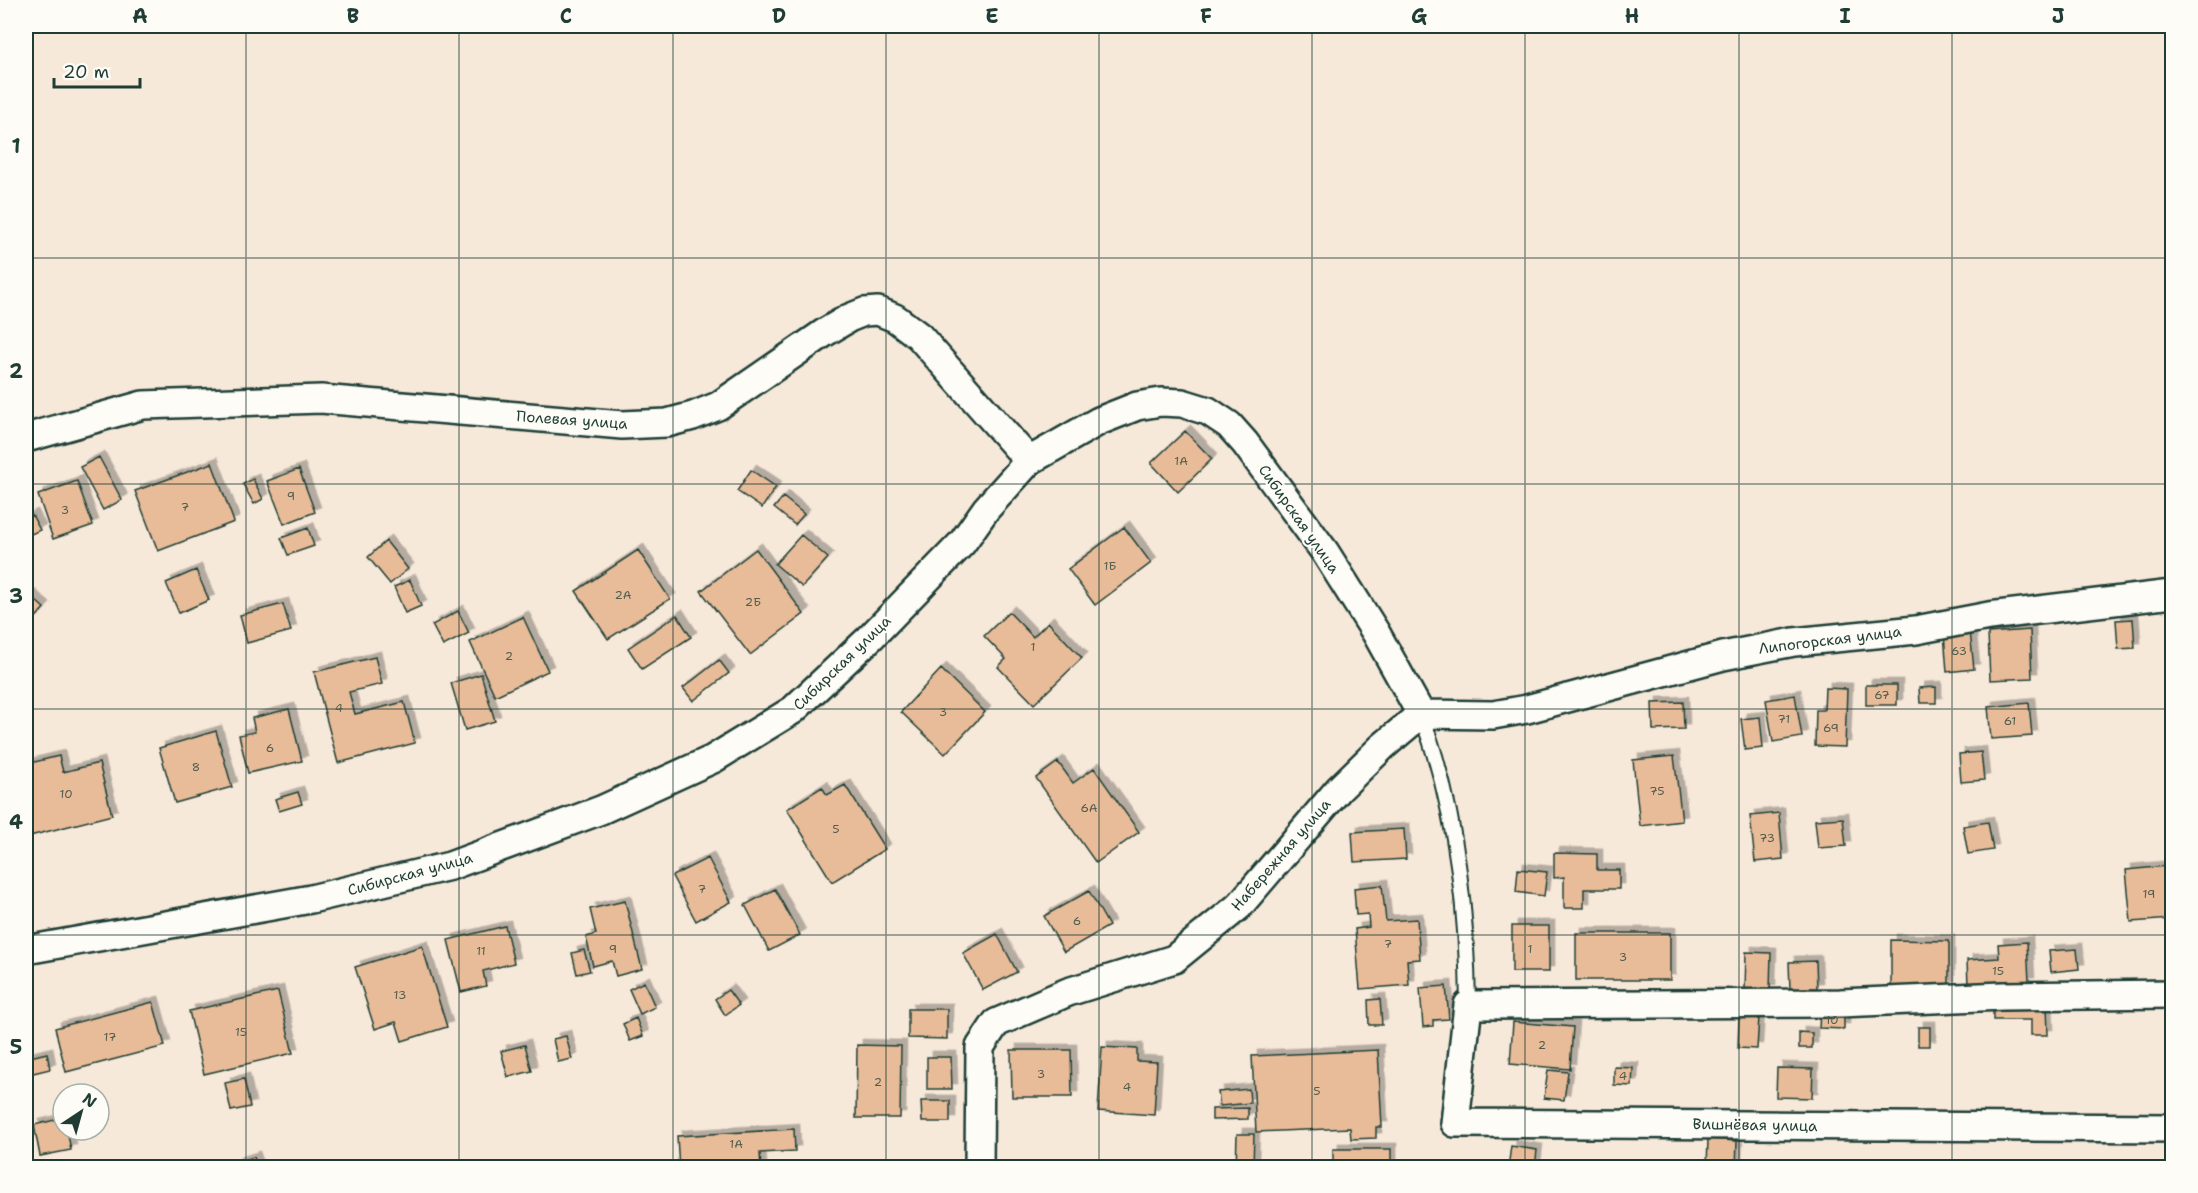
<svg xmlns="http://www.w3.org/2000/svg" width="2198" height="1193" font-family="'Shantell Sans',sans-serif">
<defs>
<filter id="shadow"><feDropShadow dx="5.5" dy="-5.5" stdDeviation="0" flood-color="#0004"/></filter>
</defs>
<rect width="100%" height="100%" fill="#f7e9da"/>
<filter id="ink" filterUnits="userSpaceOnUse"><feTurbulence type="fractalNoise" baseFrequency=".0167" numOctaves="2"/><feDisplacementMap in="SourceGraphic" scale="12" xChannelSelector="R" yChannelSelector="G"/><feConvolveMatrix kernelMatrix="1 2 1 2 8 2 1 2 1" color-interpolation-filters="sRGB"/></filter>
<g filter="url(#ink)">
<!-- building -->
<path fill="#e8bc98" stroke="#1f3d34" stroke-width="1.5" filter="url(#shadow)" d="M1185,431L1212,459L1178,492L1151,463Z
M99,457L122,500L103,510L80,467Z
M212,463L234,522L158,551L135,491Z
M299,469L315,512L284,524L267,481Z
M751,470L776,487L762,508L737,491Z
M253,479L263,499L254,504L243,484Z
M77,481L93,525L53,539L38,495Z
M783,497L804,514L795,525L774,508Z
M32,515L40,530L29,535L26,526V518Z
M1124,527L1151,563L1095,605L1068,569Z
M308,528L314,546L288,555L281,538Z
M801,535L828,558L802,587L775,564Z
M386,541L408,569L390,584L368,557Z
M756,549L804,614L750,655L701,591Z
M638,550L670,599L608,639L576,591Z
M196,570L209,600L179,613L166,583Z
M410,580L421,606L405,613L394,587Z
M28,594L44,608L33,621L26,614V597Z
M283,604L291,631L247,643L240,615Z
M458,611L469,633L443,646L432,625Z
M1009,612L1033,637L1048,622L1082,658L1034,704L998,667L1006,659L984,636Z
M677,615L691,637L642,669L628,648Z
M523,617L548,671L495,696L470,642Z
M2133,619L2135,648L2118,649L2116,620Z
M2030,630L2032,678L1990,680L1988,633Z
M1970,631L1974,669L1947,672L1944,634Z
M375,657L382,684L349,692L355,714L404,702L415,743L338,763L314,672Z
M719,660L729,673L693,701L683,688Z
M941,669L985,712L945,754L901,712Z
M481,674L495,721L465,730L451,683Z
M1866,685H1897V705H1866Z
M1936,687V703H1920L1919,688Z
M1825,688L1847,689L1845,747L1815,746L1816,710H1824Z
M1795,695L1802,737L1773,742L1766,700Z
M1683,702L1684,729L1653,730L1652,703Z
M2029,703L2032,736L1991,739L1988,707Z
M289,709L302,761L248,773L239,735L255,732L252,718Z
M1760,717L1763,748L1745,750L1741,719Z
M216,731L232,787L175,803L159,748Z
M1981,752L1984,780L1961,782L1959,754Z
M59,756L63,772L99,763L112,815L26,837V764Z
M1674,756L1682,821L1640,826L1633,760Z
M1058,762L1073,783L1094,768L1139,832L1096,863L1036,778Z
M845,785L885,849L832,882L787,809L822,787L827,795Z
M298,792L302,804L279,811L275,799Z
M1779,813L1783,859L1755,862L1750,816Z
M1843,818L1846,846L1818,848L1815,820Z
M1988,822L1993,850L1968,854L1963,826Z
M1404,829L1406,859L1354,862L1352,832Z
M1554,853L1597,854V870H1619V889H1584V908H1564V877L1554,878Z
M708,858L731,902L696,921L672,876Z
M2167,866L2172,919L2131,922L2126,870Z
M1518,869L1547,872L1544,896L1516,892Z
M1382,885L1386,921L1417,919L1420,959L1407,960L1409,985L1360,989L1355,929L1369,927L1368,914L1356,915L1354,888Z
M775,889L800,935L769,951L745,905Z
M1089,891L1109,926L1064,952L1044,916Z
M625,901L642,969L616,976L612,961L593,966L586,937L596,934L590,909Z
M505,926L514,963L483,971L486,986L461,992L448,940Z
M1512,926H1549V972H1512Z
M1576,933H1670V980H1576Z
M997,934L1017,972L983,990L963,953Z
M1891,940L1949,941V986H1891Z
M2027,942L2029,982L1968,985L1967,960L1999,958L1998,944Z
M422,946L447,1027L402,1041L396,1022L375,1029L355,967Z
M2077,949L2079,969L2051,972L2049,951Z
M584,950L590,971L577,974L572,953Z
M1746,952L1771,953L1770,990H1745Z
M1816,961L1817,988L1790,989L1789,962Z
M644,982L655,1007L640,1014L629,989Z
M1446,986L1449,1019L1433,1020V1026L1423,1027L1420,988Z
M728,990L739,1005L725,1015L715,999Z
M278,991L293,1053L204,1074L189,1011Z
M1380,999L1382,1025H1369L1368,1000Z
M153,1002L165,1046L66,1072L55,1028Z
M1993,1004H2047L2048,1035H2031V1020H1993Z
M908,1009H947V1039L908,1038Z
M1820,1012L1844,1013V1029L1819,1028Z
M1739,1016L1759,1017L1757,1049L1738,1048Z
M636,1018L643,1036L630,1041L623,1024Z
M1513,1022L1573,1027L1570,1069L1510,1064Z
M1918,1027H1930V1046H1918Z
M1799,1032L1812,1033V1048H1799Z
M566,1036L572,1059L558,1062L553,1039Z
M525,1045L532,1071L508,1077L501,1051Z
M857,1045L901,1046L900,1118H856Z
M1102,1047L1137,1049V1061L1157,1062L1154,1115L1098,1111Z
M1011,1050H1071L1072,1097H1012Z
M1378,1050L1382,1127H1376V1138L1351,1139L1350,1128L1256,1132L1252,1056Z
M47,1053L50,1069L29,1074L26,1058Z
M927,1057H951L952,1089H927Z
M1614,1067L1633,1068L1632,1086L1614,1085Z
M1777,1068L1813,1069L1812,1098L1776,1097Z
M1548,1070L1568,1072L1564,1100L1544,1098Z
M244,1079L250,1107L231,1111L225,1083Z
M1249,1089L1250,1103L1220,1106L1218,1092Z
M921,1101H950V1122H922Z
M1248,1108V1119L1212,1120V1109Z
M63,1118V1130H67L71,1150L40,1156L34,1125Z
M794,1129L795,1151L760,1153L761,1168H679L677,1136Z
M1237,1134H1254L1253,1168H1236Z
M1708,1139L1737,1141L1736,1168L1707,1167Z
M1511,1146L1537,1150L1535,1168H1508Z
M1333,1149H1391V1168H1333Z
M254,1157L258,1168H236L235,1163Z"/>
<g fill="none" stroke-linecap="round" stroke-linejoin="round">
<defs>
<path id="lane" d="M1421,714C1456,807 1467,907 1468,1005"/>
<path id="street" d="M26,438L143,405L321,399L622,425L667,423L693,416L718,406L824,333L849,318L864,312L878,311L895,318L919,336L1029,461
M1421,714L1493,715L1527,709L1723,656L1794,642L1916,630L1989,616L2172,594
M26,950L311,899L450,866L601,810L713,759L793,710L870,638L962,543L986,509L1029,461L1099,421L1137,406L1161,402L1182,403L1208,411L1229,425L1245,443L1325,552L1376,633L1421,714
M2172,994L2003,996L1840,1003L1468,1005L1455,1123L2172,1128
M979,1168L980,1047L996,1023L1068,992L1174,959L1239,906L1339,789L1382,747L1421,714"/>
</defs>
<!-- lane casing -->
<use href="#lane" stroke="#1f3d34" stroke-width="18"/>
<!-- street casing -->
<use href="#street" stroke="#1f3d34" stroke-width="32"/>
<!-- lane -->
<use href="#lane" stroke="#fdfcf7" stroke-width="14"/>
<!-- street -->
<use href="#street" stroke="#fdfcf7" stroke-width="27"/>
</g>
</g>
<!-- grid -->
<path fill="none" stroke="#1f3d34" stroke-width="1.5" stroke-opacity="0.55" d="M246,26V1168M459,26V1168M673,26V1168M886,26V1168M1099,26V1168M1312,26V1168M1525,26V1168M1739,26V1168M1952,26V1168M26,258H2172M26,484H2172M26,709H2172M26,935H2172"/>
<g text-anchor="middle" dominant-baseline="central" stroke-width="4.5" stroke-linejoin="round" paint-order="stroke">
<!-- number labels -->
<g font-size="12" fill="#515d4d">
<text x="1181" y="461">1А</text>
<text x="291" y="496">9</text>
<text x="185" y="507">7</text>
<text x="65" y="510">3</text>
<text x="1110" y="566">1Б</text>
<text x="623" y="595">2А</text>
<text x="753" y="602">2Б</text>
<text x="1033" y="647">1</text>
<text x="1959" y="651">63</text>
<text x="509" y="656">2</text>
<text x="1882" y="695">67</text>
<text x="339" y="708">4</text>
<text x="943" y="712">3</text>
<text x="1784" y="719">71</text>
<text x="2010" y="721">61</text>
<text x="1831" y="728">69</text>
<text x="270" y="748">6</text>
<text x="196" y="767">8</text>
<text x="1657" y="791">75</text>
<text x="66" y="794">10</text>
<text x="1089" y="808">6А</text>
<text x="836" y="829">5</text>
<text x="1767" y="838">73</text>
<text x="702" y="889">7</text>
<text x="2149" y="894">19</text>
<text x="1077" y="921">6</text>
<text x="1388" y="944">7</text>
<text x="613" y="949">9</text>
<text x="1530" y="949">1</text>
<text x="481" y="951">11</text>
<text x="1623" y="957">3</text>
<text x="1998" y="971">15</text>
<text x="400" y="995">13</text>
<text x="1832" y="1020">10</text>
<text x="241" y="1032">15</text>
<text x="110" y="1037">17</text>
<text x="1542" y="1045">2</text>
<text x="1041" y="1074">3</text>
<text x="1623" y="1076">4</text>
<text x="878" y="1082">2</text>
<text x="1127" y="1087">4</text>
<text x="1317" y="1091">5</text>
<text x="736" y="1144">1А</text>
</g>
<!-- street labels -->
<g font-size="15" fill="#1f3d34" stroke="#fdfcf7">
<text transform="translate(572 420) rotate(4)">Полевая улица</text>
<text transform="translate(1299 519) rotate(55)">Сибирская улица</text>
<text transform="translate(1830 640) rotate(-7)">Липогорская улица</text>
<text transform="translate(842 663) rotate(-44)">Сибирская улица</text>
<text transform="translate(1281 855) rotate(-49)">Набережная улица</text>
<text transform="translate(410 874) rotate(-15)">Сибирская улица</text>
<text transform="translate(1755 1125) rotate(1)">Вишнёвая улица</text>
</g>
</g>
<!-- margin -->
<rect width="2198" height="1193" fill="none" stroke="#fdfcf7" stroke-width="66"/>
<!-- north arrow -->
<g transform="translate(81 1112) rotate(36)"><circle r="28" fill="#fdfcf7" stroke="#a4b0a9" stroke-width="1.5"/>
<path d="M0-4.5L10 22L0 15L-10 22Z" fill="#1f3d34"/>
<text y="-9" font-size="16" font-weight="bold" text-anchor="middle" fill="#1f3d34">N</text>
</g>
<!-- scale -->
<path d="M54 78v9h86v-9" fill="none" stroke="#1f3d34" stroke-width="3"/>
<text x="63" y="78" font-size="18" fill="#1f3d34" stroke="#fdfcf7" stroke-width="4.5" paint-order="stroke">20 m</text>
<rect x="33" y="33" width="2132" height="1127" fill="none" stroke="#1f3d34" stroke-width="2"/>
<g font-size="20" text-anchor="middle" font-weight="bold" fill="#1f3d34">
<text x="140" y="23">A</text>
<text x="353" y="23">B</text>
<text x="566" y="23">C</text>
<text x="779" y="23">D</text>
<text x="992" y="23">E</text>
<text x="1206" y="23">F</text>
<text x="1419" y="23">G</text>
<text x="1632" y="23">H</text>
<text x="1845" y="23">I</text>
<text x="2058" y="23">J</text>
<text x="16" y="153">1</text>
<text x="16" y="378">2</text>
<text x="16" y="603">3</text>
<text x="16" y="829">4</text>
<text x="16" y="1054">5</text>
</g>
</svg>
